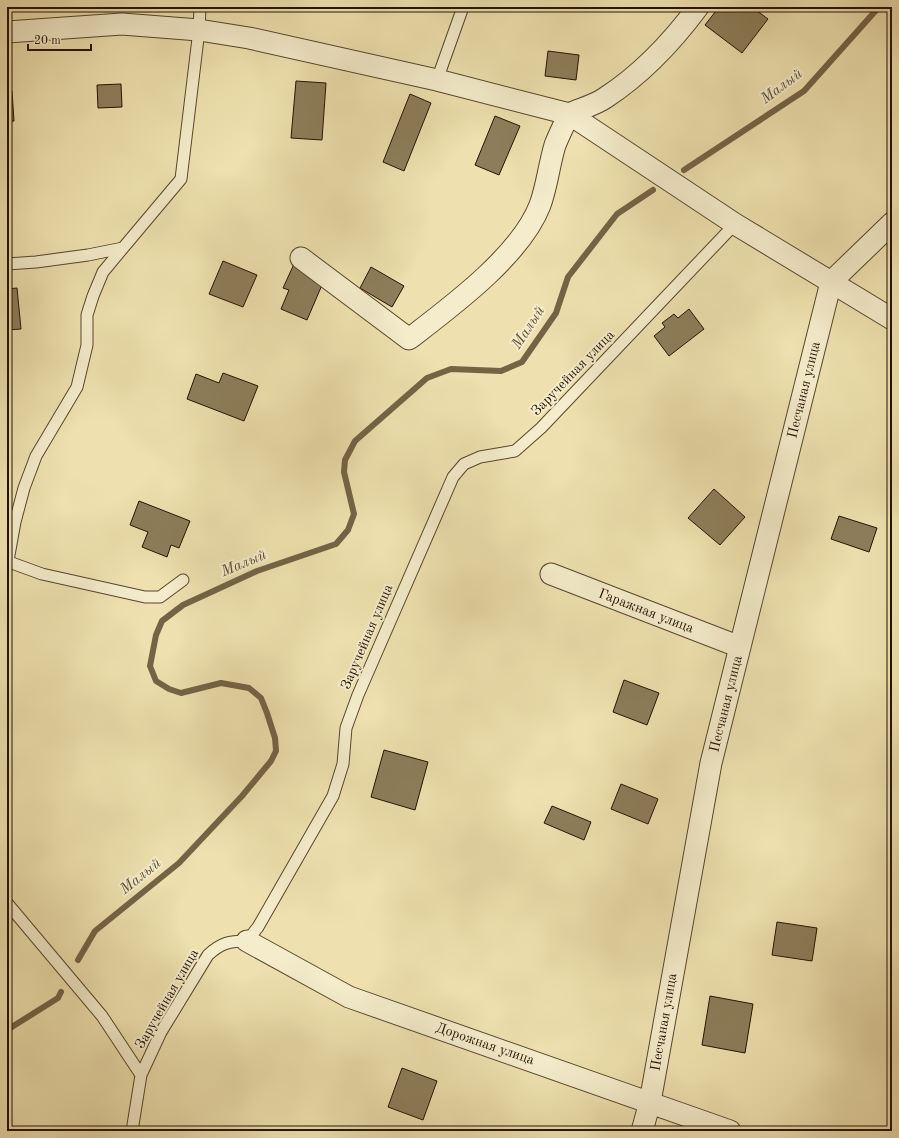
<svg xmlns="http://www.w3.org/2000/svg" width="899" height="1138" font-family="'Old Standard TT',serif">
<rect width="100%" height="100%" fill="#eee1af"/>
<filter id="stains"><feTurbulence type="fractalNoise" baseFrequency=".005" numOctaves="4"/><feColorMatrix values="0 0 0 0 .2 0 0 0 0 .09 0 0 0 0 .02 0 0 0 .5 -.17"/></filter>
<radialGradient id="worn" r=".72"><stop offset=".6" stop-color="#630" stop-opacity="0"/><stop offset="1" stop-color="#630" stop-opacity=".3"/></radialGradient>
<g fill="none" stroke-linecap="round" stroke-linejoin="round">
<!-- stream -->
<path stroke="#736446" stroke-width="6" d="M684,170L804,91L879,7
M78,960L95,931L179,863L242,796L271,761L276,751L275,738L267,713L261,698L249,688L221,683L181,693L169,689L156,681L150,666L156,635L162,621L183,605L257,571L336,544L348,530L354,514L344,472L345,460L355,441L427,378L451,369L501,371L522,362L556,313L568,277L617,214L653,190
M7,1030L58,998L61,992"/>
</g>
<!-- building -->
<path fill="#8d7e5b" stroke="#231200" d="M719,7H752L768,19L742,53L705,25Z
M548,51L579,55L576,80L545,76Z
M296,81L326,83L322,140L291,138Z
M121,84L122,107L98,108L97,85Z
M12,91L14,121L7,122V92Z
M410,94L431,103L404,171L383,162Z
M495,116L520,126L499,175L475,165Z
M223,261L257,275L243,307L209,294Z
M294,264L325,278L307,320L281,309L289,290L283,288Z
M371,267L404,286L392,307L360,288Z
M17,288L21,329L7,330V289Z
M689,309L704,329L669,356L654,336L665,327L662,323L674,314L678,318Z
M223,373L258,386L244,421L187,399L196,374L219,383Z
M714,489L745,517L720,545L688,518Z
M139,501L190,521L179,548L171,545L167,557L142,547L148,532L130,525Z
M839,516L877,528L869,552L831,539Z
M624,680L659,693L647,725L613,712Z
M384,750L428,762L415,810L371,797Z
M621,784L658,799L648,824L611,809Z
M552,806L591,822L584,840L544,823Z
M777,922L817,928L812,961L772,955Z
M710,996L753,1004L745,1053L702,1045Z
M402,1068L437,1081L423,1120L388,1107Z"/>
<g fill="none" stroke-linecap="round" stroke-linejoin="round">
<defs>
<path id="lane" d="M437,80L463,7
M7,264L36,262L88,255L123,248L181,179L199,30L200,7
M9,562L42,574L145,597H160L183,580
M7,566L15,522L24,488L36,456L77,387L87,345V315L93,296L103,272L123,248
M7,903L102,1016L141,1075
M132,1131L141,1075L161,1032L208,955C221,943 229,941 247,941L258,927L333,796L343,764L346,728L358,695L453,477L464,464L480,457L515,451L541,428L735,224"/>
<path id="street" d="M7,32L122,24L199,30L249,38L437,80L569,114L735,224L892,319
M301,258L409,339C452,306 521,255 540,205C547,186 549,165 555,145C559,135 564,125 569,114C580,109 595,105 605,98C642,74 672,42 698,7
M551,574L740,647
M247,941L349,997L730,1131
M642,1131L650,1102L711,763L831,282L892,223"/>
</defs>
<!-- lane casing -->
<use href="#lane" stroke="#56462c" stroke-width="13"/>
<!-- street casing -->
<use href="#street" stroke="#56462c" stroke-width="23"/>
<!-- lane -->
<use href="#lane" stroke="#f4eccb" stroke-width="11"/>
<!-- street -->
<use href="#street" stroke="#f4eccb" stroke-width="21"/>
</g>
<g text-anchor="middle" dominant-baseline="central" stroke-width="4" stroke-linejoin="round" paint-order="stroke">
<!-- street labels -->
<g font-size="14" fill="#231200" stroke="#f4eccb">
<text transform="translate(573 373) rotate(-46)">Заручейная улица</text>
<text transform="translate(804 390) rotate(-76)">Песчаная улица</text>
<text transform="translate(646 611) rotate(21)">Гаражная улица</text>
<text transform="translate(367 637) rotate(-67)">Заручейная улица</text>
<text transform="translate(726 704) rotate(-76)">Песчаная улица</text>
<text transform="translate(167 999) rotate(-60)">Заручейная улица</text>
<text transform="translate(664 1022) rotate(-80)">Песчаная улица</text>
<text transform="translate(485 1044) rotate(19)">Дорожная улица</text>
</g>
<!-- water labels -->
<g font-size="15" font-style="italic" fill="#5f5034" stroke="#f4eccb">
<text transform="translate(782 87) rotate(-37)">Малый</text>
<text transform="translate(529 328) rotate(-57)">Малый</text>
<text transform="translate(244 564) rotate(-23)">Малый</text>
<text transform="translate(141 877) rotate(-39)">Малый</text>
</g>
</g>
<!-- margin -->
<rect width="899" height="1138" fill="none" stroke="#eee1af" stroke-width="24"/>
<rect x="8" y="8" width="883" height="1122" fill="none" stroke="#231200" stroke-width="2"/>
<rect x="12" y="12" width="875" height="1114" fill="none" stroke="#231200"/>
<!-- scale -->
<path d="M28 44v6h63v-6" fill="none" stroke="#231200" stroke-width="2"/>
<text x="34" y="44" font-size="12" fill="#231200" stroke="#f4eccb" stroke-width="3" paint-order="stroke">20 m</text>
<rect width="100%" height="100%" filter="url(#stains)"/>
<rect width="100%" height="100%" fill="url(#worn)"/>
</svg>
